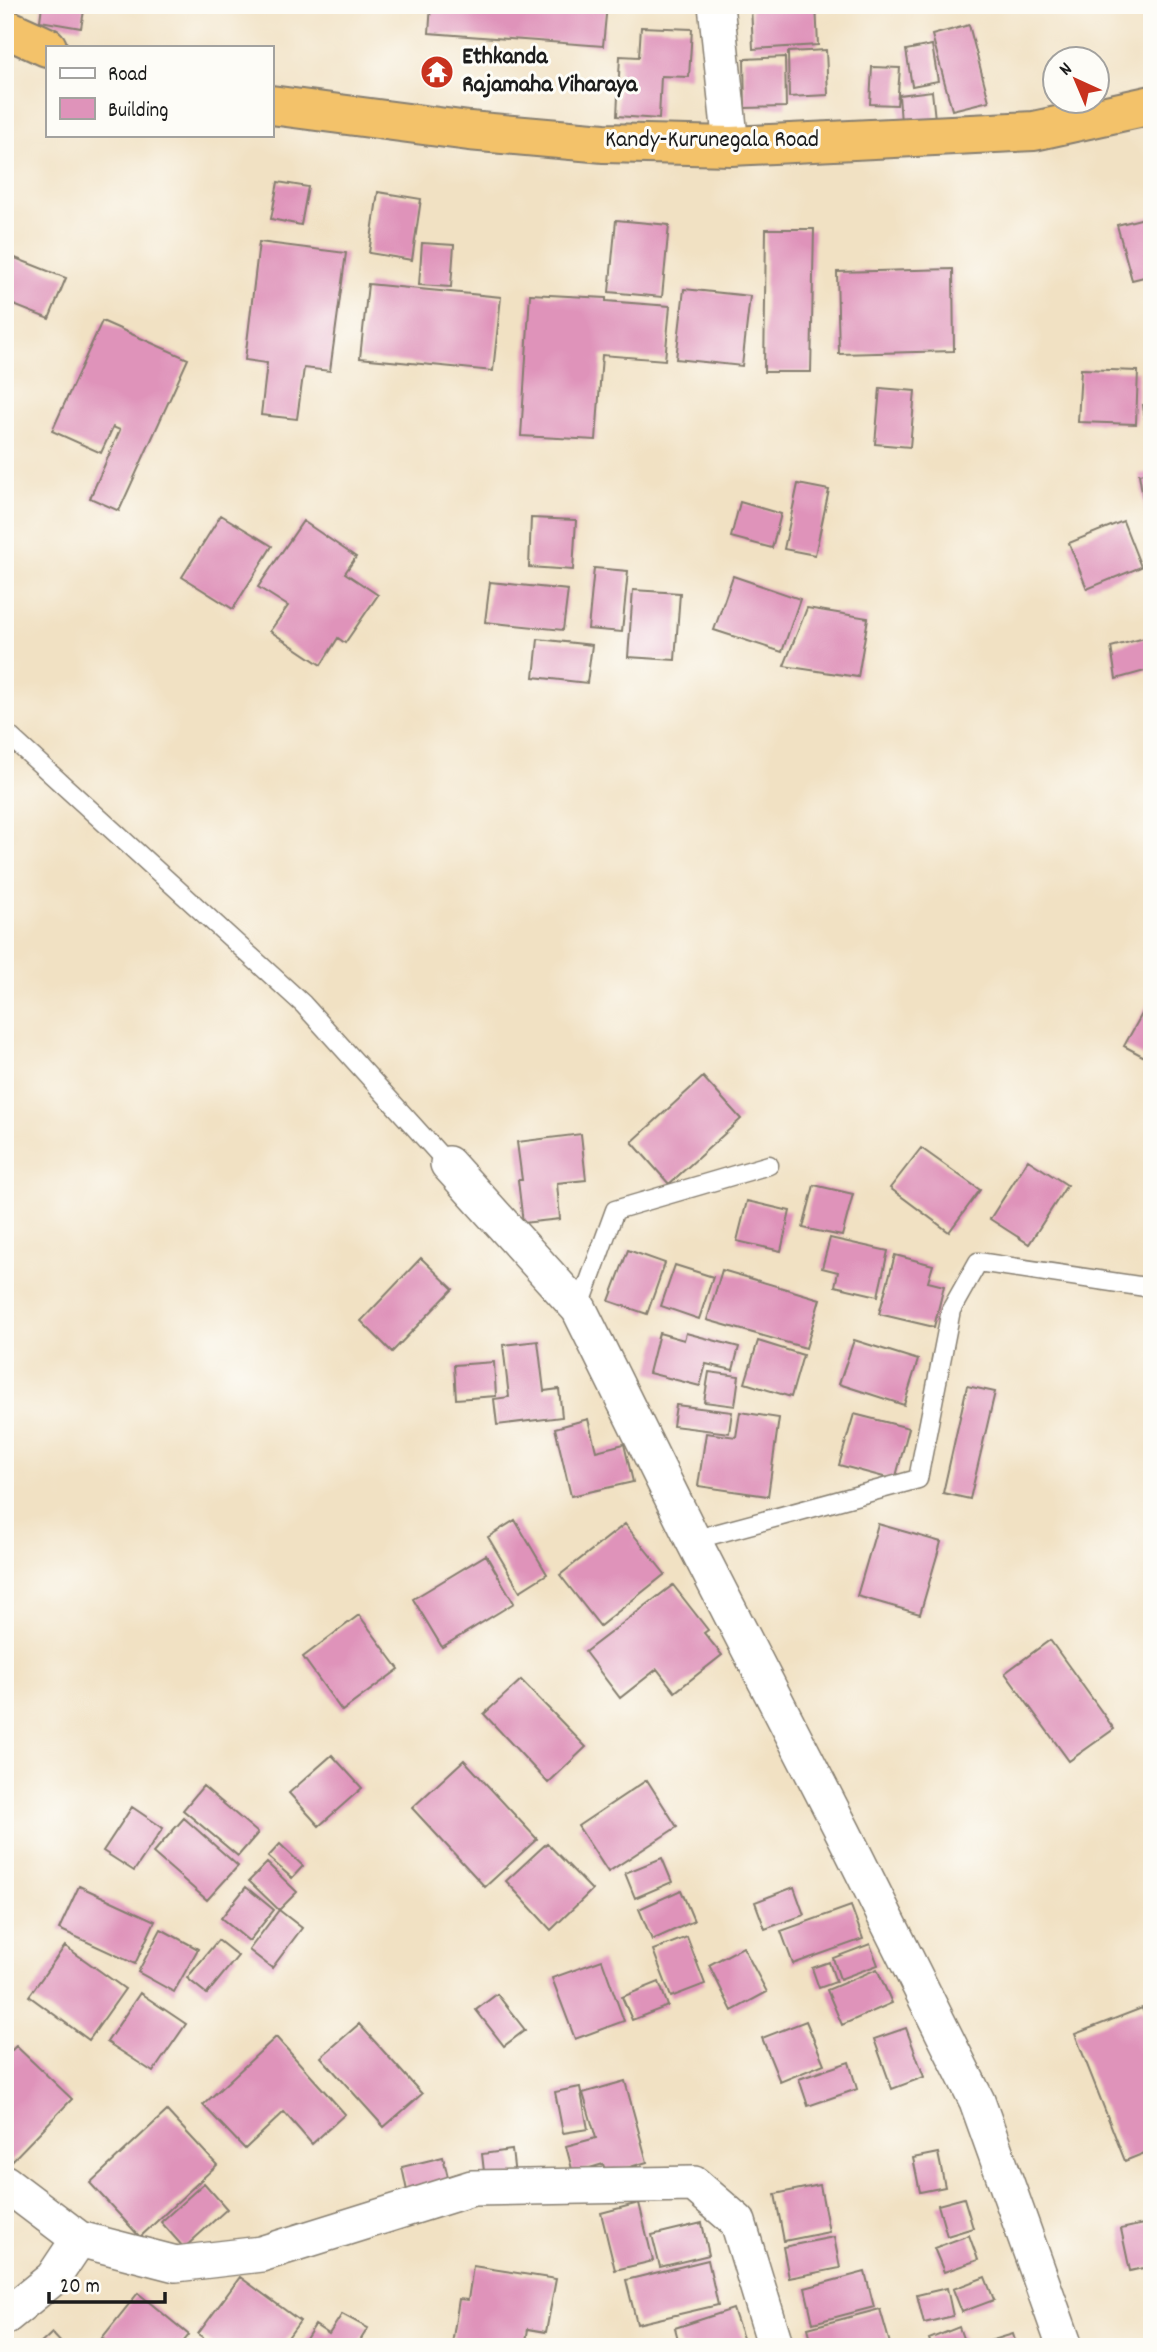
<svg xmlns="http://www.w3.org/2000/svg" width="1157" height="2352" font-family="Dekko,sans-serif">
<rect width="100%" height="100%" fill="#fdfcf7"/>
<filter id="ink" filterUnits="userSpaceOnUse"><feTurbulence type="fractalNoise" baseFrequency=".0143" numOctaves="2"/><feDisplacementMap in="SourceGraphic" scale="14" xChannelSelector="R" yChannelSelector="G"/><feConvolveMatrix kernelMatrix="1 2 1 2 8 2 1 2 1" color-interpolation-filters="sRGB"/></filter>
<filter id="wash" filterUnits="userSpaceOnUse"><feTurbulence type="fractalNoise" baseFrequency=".00686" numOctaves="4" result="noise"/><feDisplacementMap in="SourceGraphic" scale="28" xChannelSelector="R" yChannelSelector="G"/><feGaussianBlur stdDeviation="1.57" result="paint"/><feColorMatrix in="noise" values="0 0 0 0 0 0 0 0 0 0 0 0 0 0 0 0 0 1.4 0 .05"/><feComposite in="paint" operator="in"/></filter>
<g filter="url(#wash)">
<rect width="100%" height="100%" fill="#f1e1c3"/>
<g id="blocks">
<!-- building -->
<path fill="#df93ba" d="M42,5H85L81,28L40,21Z
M431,5H607L603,46L429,33Z
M751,5H816L818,45L753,49Z
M969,25L989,101L952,110L932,35Z
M641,27L692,29L689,77L661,76L659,119L617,116L620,56L639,57Z
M932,45L938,81L912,86L906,50Z
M826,50L828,95L789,97L788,52Z
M785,57L786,107L745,108L744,59Z
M872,67L900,68L897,105L870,104Z
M932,91L935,119L901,123L899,95Z
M278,182L308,187L301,225L271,219Z
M378,192L421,199L412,260L369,253Z
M1152,216V275L1132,280L1117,225Z
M616,220L669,225L662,297L609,292Z
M766,229H814L811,372H764Z
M259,242L346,253L330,371L304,368L297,419L261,415L267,363L245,360Z
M422,243L454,245L451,287L419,285Z
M5,254L66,278L49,319L14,305L5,326Z
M953,269L954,351L839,354L837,272Z
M368,284L501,297L493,371L360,358Z
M684,289L750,296L742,366L676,359Z
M530,294L606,298V301L670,306L665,360L602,355L596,440L521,436Z
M102,321L188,359L119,511L90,498L120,430L113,427L101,453L52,431Z
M1081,369L1138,371L1136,424L1078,422Z
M880,388L915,391L910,447L875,444Z
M1152,404V457L1150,458L1143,405Z
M1152,472V521L1147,522L1139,474Z
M798,484L829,490L815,555L784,549Z
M740,502L781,514L772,548L731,537Z
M221,515L272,546L233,609L182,577Z
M531,518L576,520L573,570L529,567Z
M303,521L356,557L345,573L378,595L345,643L338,638L321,665L270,631L288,606L258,587Z
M1123,521L1141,567L1087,589L1069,543Z
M594,568L628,571L622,632L588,629Z
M733,576L800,599L782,652L714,630Z
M490,582L568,590L563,630L485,622Z
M633,590L680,593L675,660L628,657Z
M807,608L868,618L858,677L784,666Z
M1152,636V669L1116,679L1111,647Z
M538,639L592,645L587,683L534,677Z
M1152,996V1061L1124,1046Z
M703,1077L741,1119L669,1184L632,1142Z
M581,1134L586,1180L557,1183L560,1219L523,1223L518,1180H522L517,1142Z
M921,1148L980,1190L949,1232L890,1188Z
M1028,1160L1067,1185L1029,1244L990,1219Z
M814,1185L853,1194L842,1236L803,1228Z
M747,1201L790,1211L781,1251L737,1241Z
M830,1238L888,1251L878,1296L835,1286L838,1272L822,1268Z
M628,1250L665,1263L647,1314L609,1301Z
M895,1255L933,1265L928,1282L944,1286L934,1327L879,1314Z
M421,1258L453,1289L392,1352L361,1321Z
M675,1265L713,1277L699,1319L661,1306Z
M722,1270L820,1299L806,1348L707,1320Z
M659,1333L684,1340L686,1333L739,1347L733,1370L706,1364L700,1386L649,1373Z
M854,1340L918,1360L904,1405L839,1384Z
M538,1341L544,1391L559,1389L562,1417L497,1425L494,1399L509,1397L503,1345Z
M758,1341L803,1355L791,1397L745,1383Z
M494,1362L496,1396L456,1399L454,1365Z
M709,1372L739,1376L735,1406L704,1402Z
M967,1386L995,1392L970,1499L943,1493Z
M676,1405L732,1412L729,1433L673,1426Z
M740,1412L779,1418L768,1496L698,1486L706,1433L736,1437Z
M854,1414L909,1428L895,1480L839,1465Z
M588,1419L596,1451L624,1444L633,1482L571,1496L555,1428Z
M515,1520L547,1574L520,1591L488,1537Z
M625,1524L665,1574L600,1626L560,1575Z
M878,1524L941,1542L920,1614L857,1596Z
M486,1555L514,1603L442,1647L413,1599Z
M673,1585L708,1630L704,1633L722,1655L675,1692L657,1669L620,1698L585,1652Z
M359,1615L399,1669L342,1711L303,1657Z
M1050,1640L1114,1729L1069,1761L1005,1673Z
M521,1680L586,1747L548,1783L484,1714Z
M332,1755L362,1788L319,1826L289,1793Z
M464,1760L537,1839L485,1887L412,1808Z
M647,1780L677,1827L608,1872L578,1826Z
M203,1786L258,1833L238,1856L183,1810Z
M132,1807L163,1828L134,1871L103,1851Z
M184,1818L238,1866L207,1900L153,1853Z
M547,1843L592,1890L551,1930L506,1881Z
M280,1844L303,1866L292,1878L268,1857Z
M662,1858L672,1882L635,1898L625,1873Z
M267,1863L297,1892L279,1910L249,1881Z
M79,1886L155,1921L135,1964L59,1929Z
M246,1887L274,1910L249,1941L221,1918Z
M794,1887L804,1915L765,1929L755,1902Z
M681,1890L694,1921L652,1940L639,1909Z
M851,1906L863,1939L793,1964L781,1931Z
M279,1910L302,1928L272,1968L249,1950Z
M161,1929L198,1949L174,1992L138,1972Z
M687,1937L705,1984L671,1997L653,1950Z
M218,1940L238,1956L207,1994L187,1978Z
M870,1944L878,1965L840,1979L833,1958Z
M65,1946L125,1989L89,2040L29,1996Z
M743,1947L767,1992L732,2011L709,1965Z
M602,1960L624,2021L575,2039L552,1978Z
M829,1962L836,1982L819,1988L812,1968Z
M877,1969L892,2003L842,2025L827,1990Z
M659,1982L668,2006L632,2020L622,1997Z
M140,1993L186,2024L153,2072L107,2042Z
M497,1994L525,2030L504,2046L476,2010Z
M1142,2008L1152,2032V2150L1125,2161L1075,2034Z
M806,2021L824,2064L780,2082L762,2038Z
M359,2024L422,2094L384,2127L321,2057Z
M906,2028L924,2077L892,2089L874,2039Z
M276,2037L345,2114L312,2144L284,2112L245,2149L203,2105Z
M16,2046L72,2099L8,2165L5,2163V2057Z
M849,2062L857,2089L808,2106L799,2079Z
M625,2081L647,2162L606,2174L603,2164L573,2173L566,2146L596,2138L583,2093Z
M580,2087L588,2129L563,2133L555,2092Z
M167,2111L217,2165L140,2237L90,2183Z
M512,2150L515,2176L485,2180L482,2154Z
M938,2153L945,2187L920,2192L913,2158Z
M443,2157L449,2181L407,2191L402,2167Z
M204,2183L227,2209L184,2248L161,2222Z
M820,2185L829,2232L784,2241L775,2194Z
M964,2198L973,2228L947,2236L938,2205Z
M639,2203L653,2261L615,2270L601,2213Z
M1152,2222V2266L1130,2271L1121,2229Z
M702,2223L709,2255L660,2267L652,2235Z
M969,2235L978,2260L944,2272L934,2248Z
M834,2237L840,2268L789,2278L783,2247Z
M708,2260L718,2305L637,2324L626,2280Z
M473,2266L556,2279L546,2332L528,2329L525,2347H471L452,2344L459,2299L468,2300Z
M865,2272L874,2307L813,2323L805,2288Z
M240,2277L300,2321L281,2347H216L198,2334Z
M985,2277L994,2300L962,2312L953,2289Z
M947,2288L953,2316L924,2323L917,2295Z
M138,2293L189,2335L179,2347H112L102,2338Z
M733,2309L744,2341L725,2347H680L675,2328Z
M880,2309L891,2347H813L808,2328Z
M342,2314L368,2328L356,2347H301L315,2325L329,2334Z
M959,2327L966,2347H932L929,2339Z
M52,2333L65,2347H37Z
M1013,2334L1017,2347H973V2346Z"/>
</g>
</g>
<g filter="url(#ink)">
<use href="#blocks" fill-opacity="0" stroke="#867e70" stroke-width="2"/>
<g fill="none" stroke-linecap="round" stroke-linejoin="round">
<defs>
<path id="lane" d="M5,732L303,1004L448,1164
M579,1309L615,1210L769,1165
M693,1540L918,1479L951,1310L978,1262L1152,1288"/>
<path id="street" d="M716,5L731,146
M448,1164L579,1309L693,1540L843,1832L977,2101L1065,2347
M5,2183L79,2239L176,2264L261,2254L472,2188L694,2184L738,2222L776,2347
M5,2317L53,2278L79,2239"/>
<path id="highway" d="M5,28L47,47
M271,105L469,131L604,143L731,146L1034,131L1152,105"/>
</defs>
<!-- lane casing -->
<use href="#lane" stroke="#867e70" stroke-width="21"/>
<!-- street casing -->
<use href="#street" stroke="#867e70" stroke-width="38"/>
<!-- highway casing -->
<use href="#highway" stroke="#867e70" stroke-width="42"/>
<!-- lane -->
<use href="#lane" stroke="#fff" stroke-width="18"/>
<!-- street -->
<use href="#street" stroke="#fff" stroke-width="35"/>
<!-- highway -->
<use href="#highway" stroke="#f3c26a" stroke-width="38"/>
</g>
</g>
<!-- icons -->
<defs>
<symbol id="temple-disc" viewBox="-11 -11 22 22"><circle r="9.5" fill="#c8321e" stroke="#fdfcf7"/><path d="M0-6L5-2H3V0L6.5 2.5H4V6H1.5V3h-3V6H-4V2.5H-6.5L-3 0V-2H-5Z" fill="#fff"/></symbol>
</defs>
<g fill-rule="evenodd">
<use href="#temple-disc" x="418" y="53" width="38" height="38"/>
</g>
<g text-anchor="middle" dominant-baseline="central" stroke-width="6" stroke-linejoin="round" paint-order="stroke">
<!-- poi labels -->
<g font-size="24" font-weight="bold" fill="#1c1c1c" stroke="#fdfcf7" text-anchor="start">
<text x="462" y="58">Ethkanda<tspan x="462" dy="28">Rajamaha Viharaya</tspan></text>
</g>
<!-- street labels -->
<g font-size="24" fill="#1c1c1c" stroke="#fdfcf7">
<text x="712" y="141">Kandy-Kurunegala Road</text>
</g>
</g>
<!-- margin -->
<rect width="1157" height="2352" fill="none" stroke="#fdfcf7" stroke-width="28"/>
<!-- legend -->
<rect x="46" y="46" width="228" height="91" fill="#fdfcf7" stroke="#a3a29f" stroke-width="2"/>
<rect x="60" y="68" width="35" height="10" fill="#ffffff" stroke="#a3a29f" stroke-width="2"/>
<text x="108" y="80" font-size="21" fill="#1c1c1c">Road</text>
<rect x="60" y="98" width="35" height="21" fill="#df93ba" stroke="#a3a29f" stroke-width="2"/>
<text x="108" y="116" font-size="21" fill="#1c1c1c">Building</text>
<!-- north arrow -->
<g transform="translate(1076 80) rotate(316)"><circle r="33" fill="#fdfcf7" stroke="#a3a29f" stroke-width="2"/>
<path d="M0-5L12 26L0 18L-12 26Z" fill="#c8321e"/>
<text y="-10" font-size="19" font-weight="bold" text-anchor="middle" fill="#1c1c1c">N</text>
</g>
<!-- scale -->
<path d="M49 2292v10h116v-10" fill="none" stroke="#1c1c1c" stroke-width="3.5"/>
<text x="60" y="2292" font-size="21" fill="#1c1c1c" stroke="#fdfcf7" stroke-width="5" paint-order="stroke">20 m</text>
</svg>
